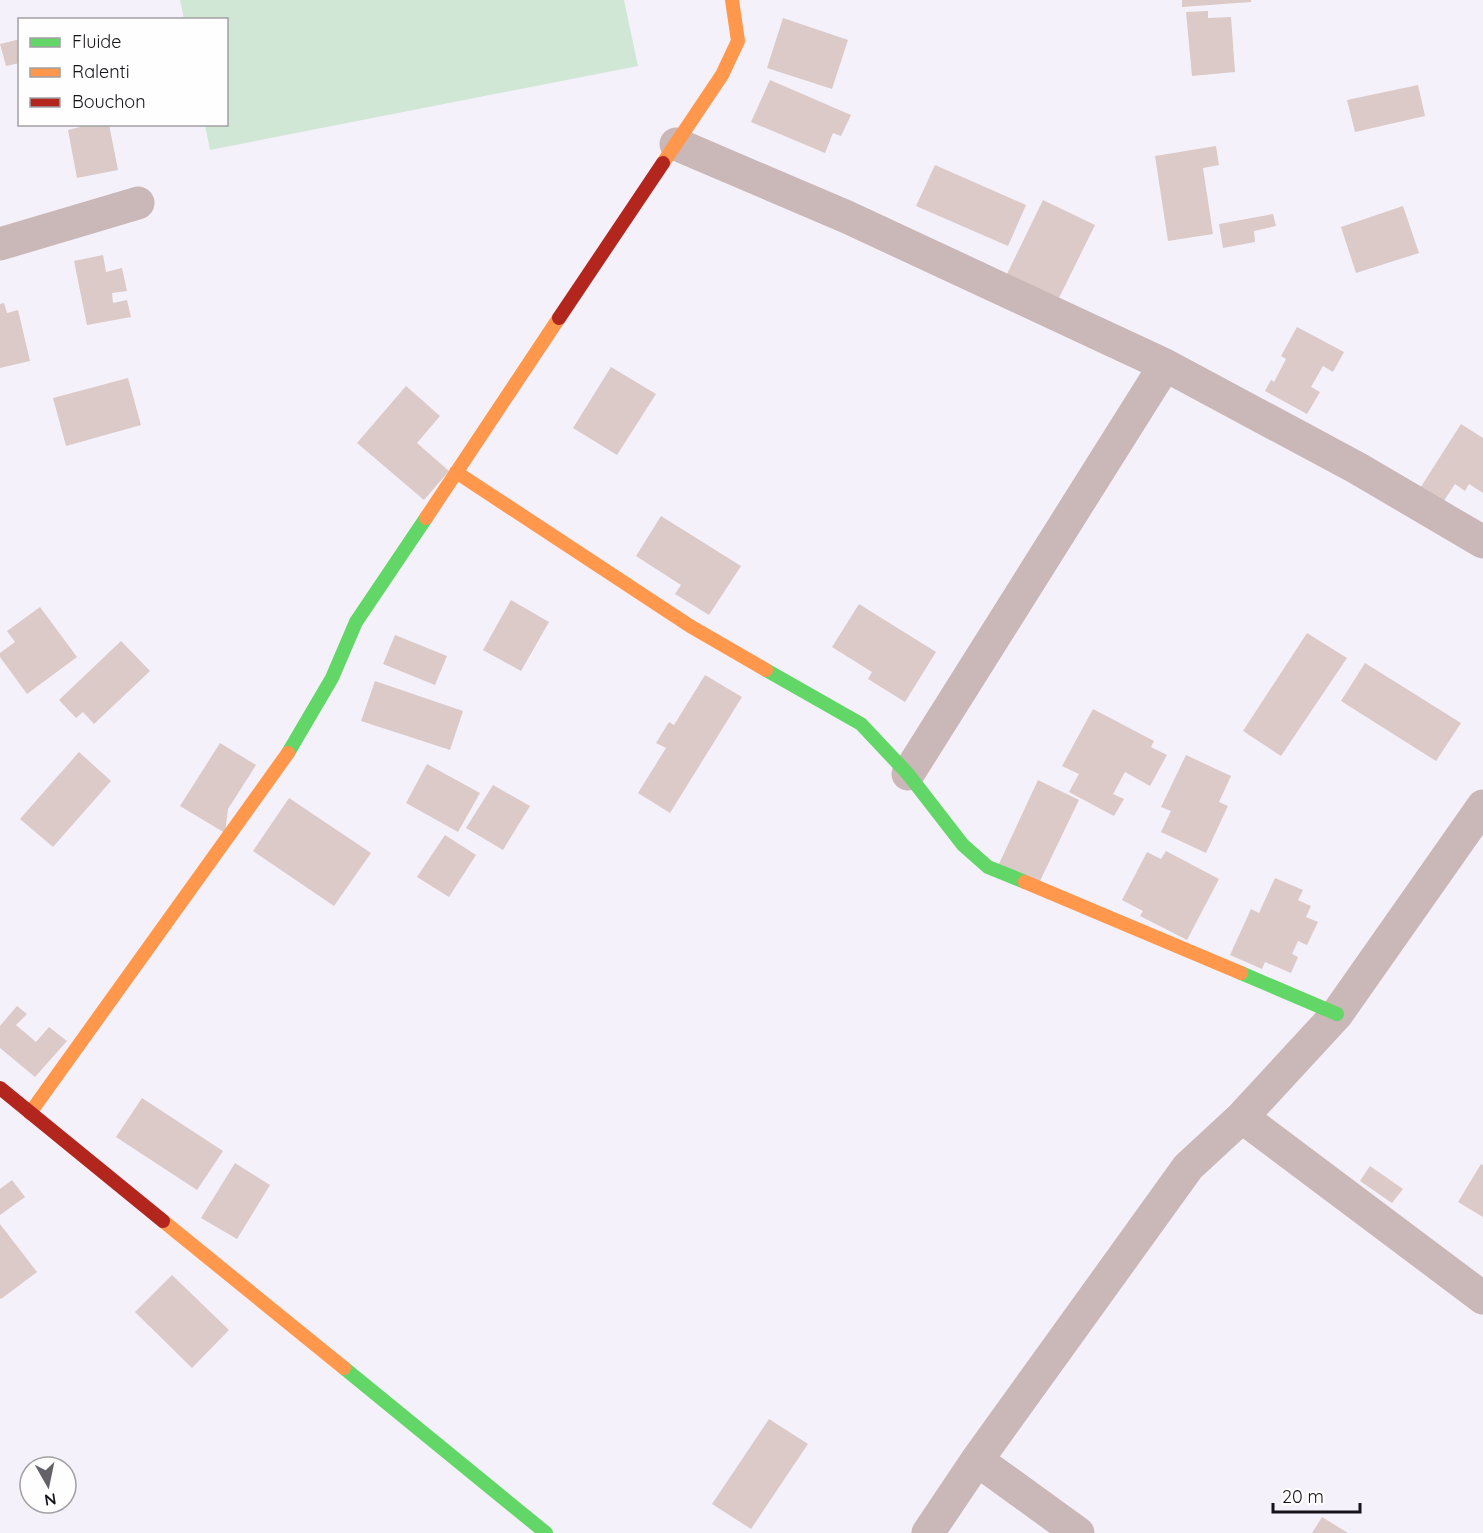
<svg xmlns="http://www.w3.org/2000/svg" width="1483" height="1533" font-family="Quicksand,sans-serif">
<rect width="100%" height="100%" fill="#f5f1fa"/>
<!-- green -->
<path fill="#cfe7d4" d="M180,0H624L638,66L210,150L205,125L226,124V20L184,19Z"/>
<!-- building -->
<path fill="#dbcac7" d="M1182,0H1251V2L1182,7Z
M1208,11V18L1231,17L1235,72L1192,76L1186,12Z
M783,18L848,40L832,89L767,68Z
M20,39V63L6,66L0,44Z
M770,80L851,115L841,136L833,133L825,153L751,122Z
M1418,85L1425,116L1355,132L1347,100Z
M79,124H109L118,170L77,178L68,130L80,127Z
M1216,146L1219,165L1203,168L1213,234L1168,241L1155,156Z
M935,165L1026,205L1008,246L916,206Z
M1043,200L1095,225L1058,300L1006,276Z
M1403,206L1419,253L1356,273L1341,227Z
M1273,214L1276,226L1254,231L1255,242L1223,248L1219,224Z
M103,255L106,272L122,268L127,291L112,293L113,303L127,300L131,317L87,325L74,261Z
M4,303L7,313L18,310L30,361L0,368V304Z
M1297,327L1344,352L1333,372L1323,366L1311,387L1320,392L1307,414L1265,391L1271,380L1274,382L1286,359L1281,356Z
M611,367L656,394L617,455L573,428Z
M128,378L141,425L66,446L53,398Z
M406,386L440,416L417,443L449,471L424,500L357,443Z
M1461,424L1483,438V493L1469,484L1465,491L1455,484L1440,507L1417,493Z
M661,516L741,566L709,615L675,594L681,585L636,556Z
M511,600L549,622L521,671L483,650Z
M859,604L936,652L905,702L868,679L872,672L832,647Z
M40,607L77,657L27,694L0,657V653L15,642L7,631Z
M1307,633L1347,658L1281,756L1243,731Z
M395,635L447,656L435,685L383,664Z
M121,641L150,671L94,724L83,712L76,718L59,700Z
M1365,663L1461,723L1436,761L1341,701Z
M705,675L742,697L670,813L638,793L666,748L656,743L669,722L674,725Z
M375,681L463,711L450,750L361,721Z
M1093,709L1154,741L1151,747L1167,755L1150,786L1125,772L1113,794L1124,799L1114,816L1069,792L1079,774L1062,766Z
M220,743L256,765L228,809L225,833L180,806Z
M79,752L111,781L53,847L20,819Z
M1186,755L1231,776L1219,802L1228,806L1206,853L1161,832L1171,811L1161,807Z
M427,764L480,793L458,832L406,803Z
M1038,780L1079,800L1038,885L998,866Z
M493,785L530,806L503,850L466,828Z
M289,798L371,853L334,906L253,851Z
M445,835L476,855L449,897L417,877Z
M1166,851L1219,879L1187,940L1140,916L1143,911L1122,900L1147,852L1161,859Z
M1275,878L1303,890L1298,900L1311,906L1306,917L1318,922L1307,945L1298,941L1292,954L1298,957L1291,973L1265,962L1262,969L1230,955L1251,909L1259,913Z
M17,1006L27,1014L16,1025L36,1042L49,1027L67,1041L35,1077L0,1048V1026Z
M142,1098L223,1151L197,1190L116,1137Z
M235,1163L270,1185L237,1239L201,1218Z
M1481,1164L1483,1165V1217L1458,1202Z
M1370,1166L1403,1189L1392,1203L1360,1181Z
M12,1180L25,1197L0,1215V1189Z
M0,1224L37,1272L1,1299L0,1298Z
M172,1275L229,1330L192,1368L135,1312Z
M769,1419L808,1444L751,1529L712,1504Z
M1322,1517L1348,1533H1312Z"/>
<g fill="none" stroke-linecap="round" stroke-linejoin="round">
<!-- street -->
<path stroke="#cab7b7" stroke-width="33" d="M676,144L847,217L1165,365L1357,468L1483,542
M0,244L138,203
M908,774L1165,365
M1242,1117L1483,1298
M977,1460L1078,1533
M928,1533L977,1460L1188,1167L1242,1117L1337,1014L1483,806"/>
<!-- fast -->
<path stroke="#63d668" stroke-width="14" d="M766,670L861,724L908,774L963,845L988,867L1025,882
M288,753L332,678L356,622L426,518
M1241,973L1337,1014
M344,1368L546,1533"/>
<!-- slow -->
<path stroke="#ff974d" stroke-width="14" d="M663,163L722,75L738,41L732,0
M456,472L690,626L766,670
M426,518L559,318
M1025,882L1241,973
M30,1113L288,753
M163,1221L344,1368"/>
<!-- jam -->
<path stroke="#b3261e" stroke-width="14" d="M559,318L663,163
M0,1088L163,1221"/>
</g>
<!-- legend -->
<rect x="18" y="18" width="210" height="108" fill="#fefefe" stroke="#a1a0a3" stroke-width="1.5"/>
<rect x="30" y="38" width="30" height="9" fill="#63d668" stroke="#a1a0a3" stroke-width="1.5"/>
<text x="72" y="48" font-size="18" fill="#16131a">Fluide</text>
<rect x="30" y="68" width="30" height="9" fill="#ff974d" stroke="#a1a0a3" stroke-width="1.5"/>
<text x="72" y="78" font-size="18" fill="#16131a">Ralenti</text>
<rect x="30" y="98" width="30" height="9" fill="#b3261e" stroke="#a1a0a3" stroke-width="1.5"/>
<text x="72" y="108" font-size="18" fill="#16131a">Bouchon</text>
<!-- north arrow -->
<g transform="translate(48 1485) rotate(171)"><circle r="28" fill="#fefefe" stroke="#a1a0a3" stroke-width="1.5"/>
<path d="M0-4.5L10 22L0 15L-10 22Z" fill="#646168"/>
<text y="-9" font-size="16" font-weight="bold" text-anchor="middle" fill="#16131a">N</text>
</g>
<!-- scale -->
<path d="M1273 1503v9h87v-9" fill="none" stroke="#16131a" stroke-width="3"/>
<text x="1282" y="1503" font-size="18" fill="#16131a" stroke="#fefefe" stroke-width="4.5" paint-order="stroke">20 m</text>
</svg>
